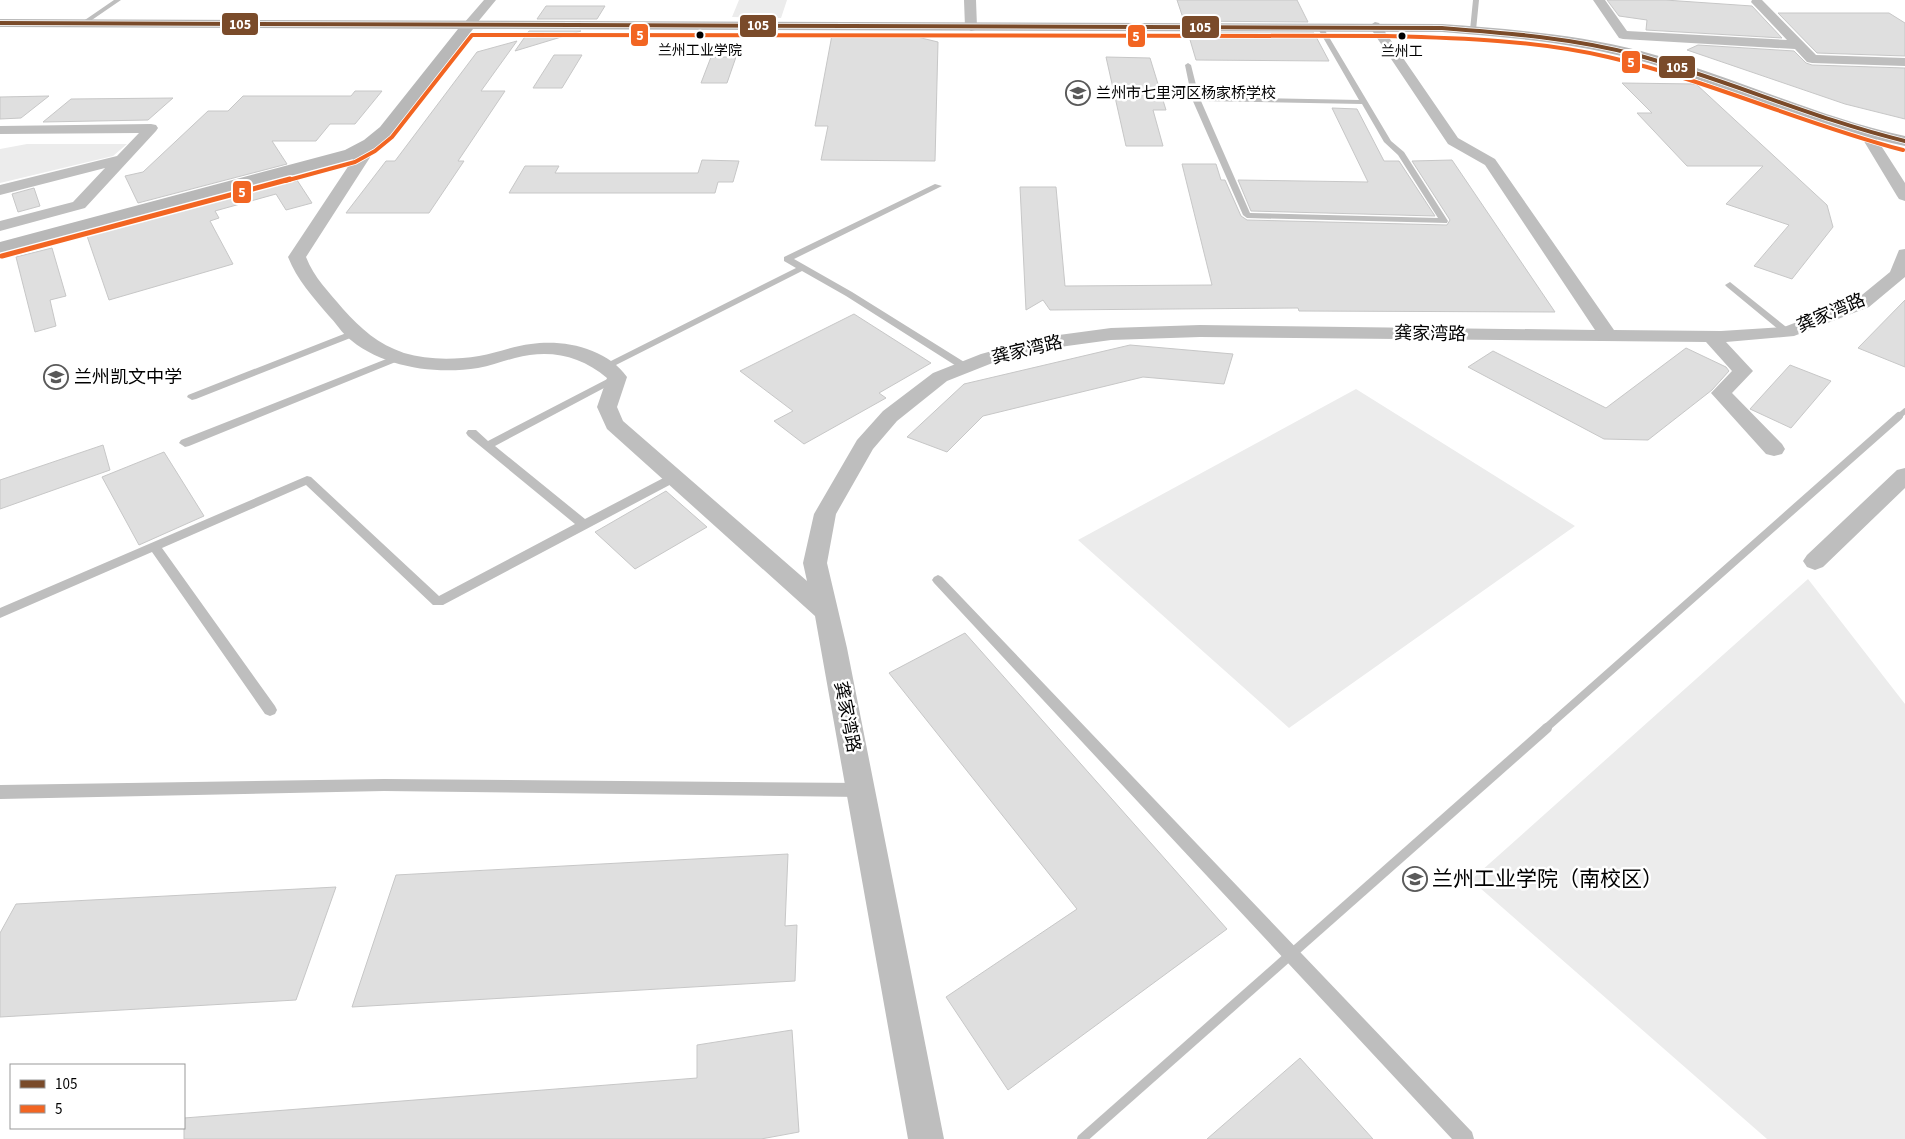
<svg xmlns="http://www.w3.org/2000/svg" width="1905" height="1139" font-family="'Source Sans 3','Noto Sans SC',sans-serif">
<rect width="100%" height="100%" fill="#fff"/>
<!-- green -->
<path fill="#ececec" d="M739,0H787L781,18L732,17Z
M27,144H127L113,156L0,183V149Z
M1356,389L1575,526L1289,728L1078,540Z
M1808,579L1905,704V1139H1767L1471,880Z"/>
<g fill="none" stroke-linecap="round" stroke-linejoin="round">
<!-- stream-far2 -->
<path stroke="#bfbfbf" stroke-width="5.5" d="M1898,417L1905,411"/>
<!-- stream-far1 -->
<path stroke="#bfbfbf" stroke-width="8" d="M1545,729L1899,416"/>
<!-- stream -->
<path stroke="#bfbfbf" stroke-width="10" d="M1082,1139L1547,728"/>
</g>
<!-- building -->
<path fill="#dfdfdf" stroke="#c7c7c7" d="M1177,0H1297L1308,22L1184,21Z
M1607,0H1665L1752,6L1782,38L1646,30L1647,20L1619,16Z
M546,6H605L597,19H537Z
M1778,13H1889L1905,23V56L1817,53Z
M529,31H581L515,51Z
M1188,33H1314L1329,61L1196,60Z
M832,35H909L938,42L935,161L821,160L828,126H815Z
M517,41L481,91H505L458,161H464L429,213H346L386,161H395L477,52Z
M1698,45L1794,51L1806,63L1812,65L1905,68V119L1845,104L1687,50Z
M554,55H582L562,88H533Z
M711,57H736L727,83H701Z
M1106,57L1150,58L1166,110H1153L1163,146H1126Z
M1622,83L1696,84L1827,205L1833,227L1792,279L1754,266L1789,225L1726,204L1763,166H1687L1637,113H1652Z
M355,91H382L355,124H330L316,141H272L287,164L138,203L125,176L143,172L208,111H228L243,96H351Z
M49,96L21,118L0,119V97Z
M173,98L148,120L43,122L71,99Z
M1332,108L1357,109L1384,161H1399L1435,216L1251,211L1238,180L1368,182Z
M702,160L739,161L733,182H718L715,193H509L525,166H559L555,173H698Z
M1452,160L1555,312L1299,311L1298,308L1050,310L1043,300L1026,310L1020,187H1056L1065,286L1212,285L1182,164H1216L1221,180H1225L1241,216L1247,220L1447,225L1450,220L1412,161Z
M295,177L312,203L286,210L276,194L215,211L219,218L210,221L233,264L109,300L87,236L146,220L145,217Z
M34,188L40,206L18,212L12,194Z
M52,248L66,296L50,300L56,326L35,332L16,257Z
M1905,300V367L1858,348Z
M854,314L931,363L879,393L886,398L804,444L774,421L793,411L740,371Z
M1130,345L1233,354L1224,384L1143,377L983,416L947,452L907,437L964,384Z
M1686,348L1726,367L1729,371L1712,390L1648,440L1604,439L1468,367L1493,351L1606,408Z
M1790,365L1831,381L1791,428L1750,409Z
M103,445L110,470L0,509V480Z
M164,452L204,516L139,545L102,477Z
M666,491L707,527L635,569L595,532Z
M965,633L1227,929L1008,1090L946,997L1077,909L889,673Z
M788,854L785,926L797,925L795,981L352,1007L396,875Z
M336,887L296,1000L0,1017V933L16,904Z
M792,1030L799,1132L761,1139H184V1118L697,1078V1045Z
M1300,1058L1373,1139H1207Z"/>
<g fill="none" stroke-linecap="round" stroke-linejoin="round">
<!-- service -->
<path fill="#bebebe" fill-rule="evenodd" d="M114,0H121L86,24H82V22Z
M1473,0H1479L1476,30L1473,32L1470,30Z
M1318,26L1323,27L1391,141L1404,152L1448,221L1447,223L1247,218L1243,215L1192,99L1185,65L1188,63L1191,65L1199,97L1359,100L1317,27ZM1201,101L1362,104L1384,142L1398,155L1438,218L1250,213Z
M935,184L942,186L794,259L852,292L969,365L970,367L969,369H961L846,296L802,271L610,368H602L601,366L796,268L784,261V257Z
M1730,282L1790,330V334H1784L1727,287L1725,285Z
M354,330L358,331V335L196,399L192,400L187,397L188,395Z
M399,354L403,355V359L189,446L185,447L179,443L181,440Z
M617,374L622,377L621,379L495,446L585,519L671,474H679L681,477L679,480L443,605H433L306,485L162,548L275,706L277,710L275,714L270,716L265,714L152,552L0,618V608L307,476L311,477L439,596L575,524L468,436L466,433L468,430H476L488,441Z
M938,575L942,577L1472,1132L1474,1139H1452L934,583L932,580L934,577Z
M384,779L861,783L866,785L868,790L866,795L861,797L384,791L0,799V785Z"/>
<!-- minor -->
<path fill="#bebebe" fill-rule="evenodd" d="M484,0H496L472,29H464L462,26L464,23Z
M964,0H976L977,27L975,30L971,31L965,27Z
M1593,0H1605L1627,31L1787,40L1751,2L1752,0H1762L1816,55L1905,58V66L1812,63L1807,62L1795,49L1623,39L1619,38Z
M1375,22L1379,23L1458,138L1495,159L1614,330L1721,331L1784,327L1857,299L1890,272L1899,250L1905,249V277L1869,307L1794,336L1726,342L1753,371L1732,393L1782,444L1785,449L1782,454L1774,456L1766,454L1711,393L1732,371L1706,342L1200,337L1111,340L1045,349L995,362L947,381L897,421L873,449L836,514L827,563L847,648L944,1139H908L815,616L607,429L597,407L607,378C580,355 549,349 515,358C503,361 491,366 478,368C434,375 380,367 346,336C340,330 335,322 329,316C313,297 297,280 288,257L365,141H375L377,144L369,159L306,257C314,278 329,292 343,309C361,329 378,344 404,353C427,360 454,360 479,356C496,353 513,346 531,344C563,339 607,348 627,377L617,407L623,421L807,581L803,563L814,514L857,440L883,411L933,373L981,354L1044,337L1111,328L1200,325L1595,330L1485,165L1448,144L1369,26Z
M151,124L156,125L158,128L156,131L85,208L0,231V221L73,202L105,168L0,195V185L117,156L139,133L0,134V126Z
M1866,129L1871,130L1905,183V201L1899,199L1897,196L1859,133L1861,130Z
M1905,468V488L1823,567L1815,570L1807,567L1803,561L1807,555L1897,470Z"/>
<!-- secondary -->
<path fill="#b8b8b8" fill-rule="evenodd" d="M0,19L1442,24C1509,29 1576,34 1641,51C1731,75 1814,116 1905,136V146C1869,138 1834,129 1799,117C1743,98 1688,73 1630,58C1569,42 1505,37 1442,32L473,29L392,135L376,148L357,158L0,254V242L345,150L364,140L380,127L458,29L0,27Z"/>
<defs>
<path id="bus-1" d="M0,23L1442,28C1507,33 1574,38 1637,55C1728,80 1814,119 1905,141"/>
<path id="bus-2-far1" d="M285,181L355,162L375,151L392,137L472,35L1386,36C1460,38 1535,40 1608,57C1708,80 1803,124 1903,150"/>
<path id="bus-2" d="M2,256L290,179"/>
</defs>
<!-- bus-1 casing -->
<use href="#bus-1" stroke="#fff" stroke-width="5.5"/>
<!-- bus-2-far1 casing -->
<use href="#bus-2-far1" stroke="#fff" stroke-width="5.5"/>
<!-- bus-2 casing -->
<use href="#bus-2" stroke="#fff" stroke-width="8"/>
<!-- bus-1 -->
<use href="#bus-1" stroke="#7a4b2a" stroke-width="4"/>
<!-- bus-2-far1 -->
<use href="#bus-2-far1" stroke="#f26522" stroke-width="4"/>
<!-- bus-2 -->
<use href="#bus-2" stroke="#f26522" stroke-width="5"/>
</g>
<!-- icons -->
<defs>
<symbol id="school-ring" viewBox="-11 -11 22 22"><circle r="9.5" fill="#fff" stroke="#595959" stroke-width="1.5"/><path d="M0-5L7-2L0 1L-7-2ZM-4 1L0 2.5L4 1V4Q0 6-4 4Z" fill="#595959"/></symbol>
<symbol id="university-ring" viewBox="-11 -11 22 22"><circle r="9.5" fill="#fff" stroke="#595959" stroke-width="1.5"/><path d="M0-5L7-2L0 1L-7-2ZM-4 1L0 2.5L4 1V4Q0 6-4 4Z" fill="#595959"/></symbol>
</defs>
<g fill-rule="evenodd">
<use href="#school-ring" x="1064" y="79" width="28" height="28"/>
<use href="#school-ring" x="42" y="363" width="28" height="28"/>
<use href="#university-ring" x="1401" y="865" width="28" height="28"/>
</g>
<!-- markers -->
<g fill="#000" stroke="#fff" stroke-width="2">
<circle cx="700" cy="35" r="4.5"/>
<circle cx="1402" cy="36" r="4.5"/>
</g>
<g text-anchor="middle" dominant-baseline="central" stroke-width="5" stroke-linejoin="round" paint-order="stroke">
<!-- far-bus labels -->
<g font-size="14" fill="#000" stroke="#fff">
<text x="700" y="51">兰州工业学院</text>
<text x="1402" y="52">兰州工</text>
</g>
<!-- far-poi labels -->
<g font-size="15" fill="#000" stroke="#fff" text-anchor="start">
<text x="1096" y="93">兰州市七里河区杨家桥学校</text>
</g>
<!-- street labels -->
<g font-size="18" fill="#000" stroke="#fff">
<text transform="translate(1831 313) rotate(-23)">龚家湾路</text>
<text transform="translate(1430 334) rotate(1)">龚家湾路</text>
<text transform="translate(1027 350) rotate(-13)">龚家湾路</text>
<text transform="translate(847 717) rotate(79)">龚家湾路</text>
</g>
<!-- poi labels -->
<g font-size="18" fill="#000" stroke="#fff" text-anchor="start">
<text x="74" y="377">兰州凯文中学</text>
</g>
<!-- near-poi labels -->
<g font-size="21" fill="#000" stroke="#fff" text-anchor="start">
<text x="1432" y="879">兰州工业学院（南校区）</text>
</g>
</g>
<g stroke="#fff" stroke-width="2">
<rect x="221" y="12" width="38" height="24" rx="5" fill="#7a4b2a"/>
<rect x="739" y="14" width="38" height="24" rx="5" fill="#7a4b2a"/>
<rect x="1181" y="15" width="39" height="24" rx="5" fill="#7a4b2a"/>
<rect x="630" y="23" width="19" height="24" rx="5" fill="#f26522"/>
<rect x="1127" y="24" width="19" height="24" rx="5" fill="#f26522"/>
<rect x="1621" y="50" width="20" height="24" rx="5" fill="#f26522"/>
<rect x="1658" y="55" width="38" height="24" rx="5" fill="#7a4b2a"/>
<rect x="232" y="180" width="20" height="24" rx="5" fill="#f26522"/>
</g>
<g font-size="14" text-anchor="middle" font-weight="bold" fill="#fff">
<text x="240" y="29">105</text>
<text x="758" y="30">105</text>
<text x="1200" y="32">105</text>
<text x="640" y="40">5</text>
<text x="1136" y="41">5</text>
<text x="1631" y="67">5</text>
<text x="1677" y="72">105</text>
<text x="242" y="197">5</text>
</g>
<!-- legend -->
<rect x="10" y="1064" width="175" height="65" fill="#ffffff" stroke="#999999"/>
<rect x="20" y="1080" width="25" height="8" fill="#7a4b2a" stroke="#999999"/>
<text x="55" y="1089" font-size="15" fill="#000000">105</text>
<rect x="20" y="1105" width="25" height="8" fill="#f26522" stroke="#999999"/>
<text x="55" y="1114" font-size="15" fill="#000000">5</text>
</svg>
